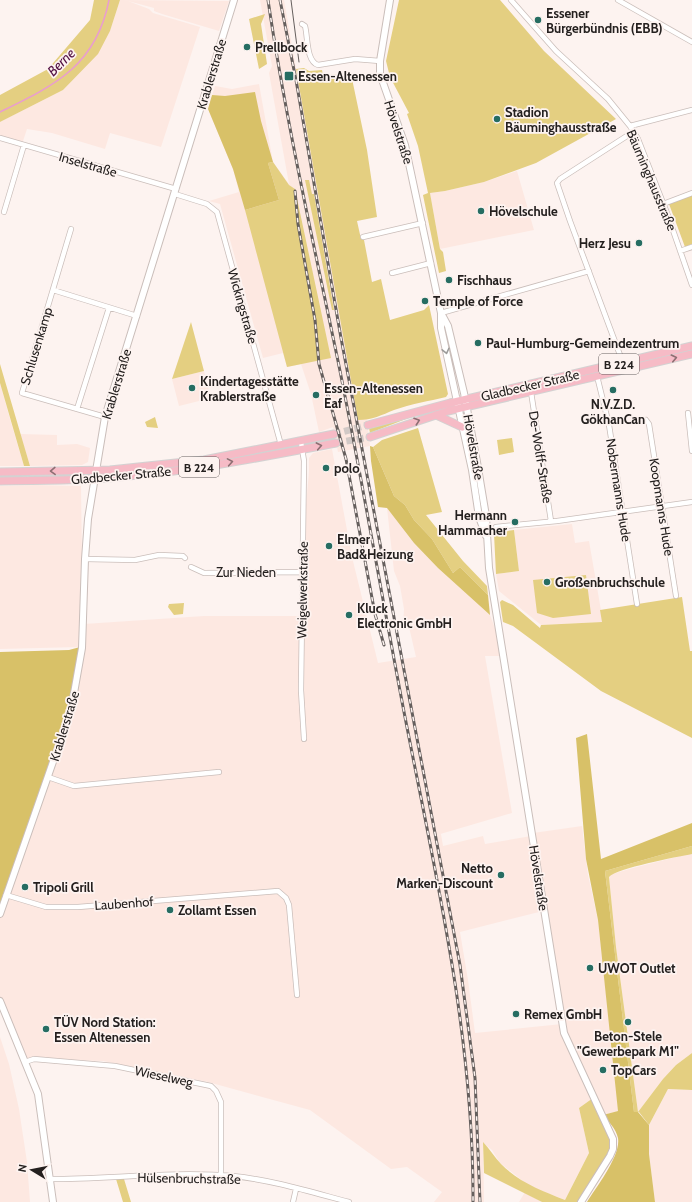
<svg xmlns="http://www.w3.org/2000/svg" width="692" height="1202" font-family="Cabin,sans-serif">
<rect width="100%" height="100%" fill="#fdf3f0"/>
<!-- built -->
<path fill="#fde8e1" d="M120,0L229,1L219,31L162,14L154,11V8L128,1L149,9L153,13L200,27L161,147L110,133L105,149L52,133L27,129L22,144L0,138V122L63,90L79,72L110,31Z
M260,0H284L311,153L367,420L370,446L338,452L333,427L319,432L311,394L301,364L287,367L283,353L263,358L220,204L209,201L239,192L233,169L208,109L215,86L232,89L259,84L273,162L289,184L269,73L272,66Z
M517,171L534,230L440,249L430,193L445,191L484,182Z
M204,371L211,398L179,406L172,379Z
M0,383L10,419L24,466H0Z
M20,434L57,435V445L77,444L90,448L88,462L82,465L30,466Z
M332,449L352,557L378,663L416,657L409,627H403L404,609L400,586L394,571L387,508L414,543L438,568L490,615L498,636L501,656H485L512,813L420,840L441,834L443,846L483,836L485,844L531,836L543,911L460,932L468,980L475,1033L562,1024L593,1098L579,1108L589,1153L565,1200L529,1186L500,1163L492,1150L483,1143L484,1202H468L467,1193L468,1202H434L442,1192L407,1167L391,1169L310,1110L208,1082L103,1061L30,1059L25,1060L0,1000V918L68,725L84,624L204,616H302L306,505L309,472V458L313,453Z
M35,485L81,486L82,560L80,647L0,649V486Z
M572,524L575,543L589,541L603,622L541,625L499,591L496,574L519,571L514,530Z
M582,826L588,875L598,920L619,1111L603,1115L566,1038L533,833Z
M692,853V1053L676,1065L663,1079L638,1112L616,947L609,877L612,874L633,868Z
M0,1037L9,1064L19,1109L27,1162L30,1202H0Z
M668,1089L692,1090V1202H655L649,1154V1125Z
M525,1192L542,1202H519Z"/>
<!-- green -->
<path fill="#e4cf81" d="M94,0H120L110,31L98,54L63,90L0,122V95L48,69L90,20Z
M399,0H500L544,51L616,119L536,163L484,182L445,191L430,193L440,249L443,252L446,271L439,273L423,195L428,193L418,146L407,114L409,113L390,77L386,61Z
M265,14L261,24L267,64L259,69L249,19Z
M304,68L309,71L322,70L323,75L351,74L367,150L377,217L357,221L361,239L364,240L372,282L381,279L390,320L424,310L429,305L448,394L446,397C429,401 411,404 394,410C382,415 372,420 358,420L296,69Z
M273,162L289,185L295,189L331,358L287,367L245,210L279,200L268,163Z
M305,180H309L312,194H314L334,310H332Z
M692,195V244L685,247L669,204Z
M191,322L204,371L172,379Z
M0,364L30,466H24L0,383Z
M155,417L158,428L147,427L145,422Z
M411,417L370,433L369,428Z
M418,428L442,512L426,515L463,561L487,586L488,595L460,567L453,573L432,539L414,520L405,505L394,496L373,447L382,440Z
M512,438L514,452L499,455L497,440Z
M514,530L519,571L496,574L494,534L496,532Z
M586,575L591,614L553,618L537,613L533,580Z
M682,597L690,651H692V738L601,691L513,626L503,622L500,602L502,600L513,605L540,628L541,625L602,622L600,610Z
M184,603L183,614L174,615L168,607L169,604Z
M692,846V854C677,857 617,868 609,877L616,947L638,1112L663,1079L676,1065L692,1053V1090L668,1089L649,1125L639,1112H634L605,871Z
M593,1098L611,1136L612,1149L580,1202H542L484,1173L483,1142C490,1149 494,1157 501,1164C520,1183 541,1190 565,1200L589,1153L579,1108Z
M116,1179H124L131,1202H123Z"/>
<!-- forest -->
<path fill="#d8c168" d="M255,92L261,121L273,162L268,163L279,200L245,210L233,169L208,109L212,95L225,96Z
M370,446L373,447L394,496L405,505L414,520L432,539L453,573L460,567L488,595L490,615L438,568L414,543L387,508L378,507L371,461Z
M80,647L69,708L0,907V652L69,650Z
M587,734L601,859L692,823V846L605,871L634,1112H638L649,1125V1154L655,1202H587C596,1187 621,1156 618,1138C616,1129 609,1122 603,1115L618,1111L598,920L586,859L576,738Z"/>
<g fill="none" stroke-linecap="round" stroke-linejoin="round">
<!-- stream -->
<path stroke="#e99cd0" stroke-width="1.5" d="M0,112C55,85 96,66 109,0"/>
<!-- primary-tunnel -->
<path stroke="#d2c9c6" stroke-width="7" stroke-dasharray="7 3.5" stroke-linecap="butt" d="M334,434L368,425
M336,443L370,437"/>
<defs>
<path id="street" d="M511,0L556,51L608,99L630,126L638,139L667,213L692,285
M618,0L692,42
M302,24L305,26C308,37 306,61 318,65L355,59L380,61
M630,126L692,110
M0,138L176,189
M175,194L207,204L217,212L281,445
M663,204L692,193
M4,212L24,145
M71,229L22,393L105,417
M363,237L423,223
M680,251L692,247
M392,273L431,263
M53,290L137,316
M441,313L589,271
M623,363L570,221L557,183L560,179L633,132
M597,376L609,425L637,604
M531,392L551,521
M77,409L109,308
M688,413L692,451
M646,420L649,424L676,596
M301,442L304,461L301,690L304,739
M496,527L557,521L692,502
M85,559L135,560L159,555L183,556L185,558
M191,567L204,573L303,572
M48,777L74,786L219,772
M6,895L46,907H78L278,891L286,898L289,905L297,995
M25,1062L34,1059L115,1066L211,1086L216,1091L221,1102V1176
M51,1179C111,1179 173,1171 233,1176C272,1180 311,1192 349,1202
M293,1202L296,1189"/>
<path id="secondary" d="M390,0L380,61V74L405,145L441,313L448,326L464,393L477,462L486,516L489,568L564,1033L613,1139V1149L610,1156L581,1202
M441,314V328L472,470L479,517L486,536
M0,914L71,710L82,648L85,559L88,519L105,417L234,0
M0,1001L38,1094L53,1202"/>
<path id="primary" d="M436,415L462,427
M368,425L450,403L692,346
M370,437L448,411L692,354
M0,472L110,470L204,460L334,434
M0,481C43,480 85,481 128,476C198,470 267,456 336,443"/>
</defs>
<!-- street casing -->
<use href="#street" stroke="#cabeba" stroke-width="6"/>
<!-- secondary casing -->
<use href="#secondary" stroke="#cabeba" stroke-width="8"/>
<!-- primary casing -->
<use href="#primary" stroke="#d3d2d2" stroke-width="9"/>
<!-- street -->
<use href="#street" stroke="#fff" stroke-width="4.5"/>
<!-- secondary -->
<use href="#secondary" stroke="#fff" stroke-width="6"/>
<!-- primary -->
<use href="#primary" stroke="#f6bbc6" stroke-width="7"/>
<!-- tram -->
<path stroke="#655f5d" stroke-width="1" d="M291,0L299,62"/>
<defs>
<path id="rail" d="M268,0C286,121 313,241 338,361C362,479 382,598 405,717C436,877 474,1038 473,1202
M280,0L296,80L341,338L460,965L475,1078L480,1202
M295,191L298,224L315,320L319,364L346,459L375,614L384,645"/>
</defs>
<!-- rail casing -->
<use href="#rail" stroke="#655f5d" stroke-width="3"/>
<!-- rail -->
<use href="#rail" stroke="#fdf3f0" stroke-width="1.5" stroke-dasharray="4.5" stroke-linecap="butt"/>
</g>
<!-- one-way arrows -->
<defs><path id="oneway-chevron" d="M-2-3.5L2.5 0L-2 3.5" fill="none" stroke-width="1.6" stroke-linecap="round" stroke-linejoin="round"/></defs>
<use stroke="#9c9b9a" href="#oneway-chevron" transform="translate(446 351) rotate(77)"/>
<g stroke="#8d6e72">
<use href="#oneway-chevron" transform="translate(674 358) rotate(-13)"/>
<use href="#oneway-chevron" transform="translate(417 421) rotate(-19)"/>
<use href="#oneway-chevron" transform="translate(319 446) rotate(-11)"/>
<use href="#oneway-chevron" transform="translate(230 462) rotate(-10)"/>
<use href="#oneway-chevron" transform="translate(53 471) rotate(178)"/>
</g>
<!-- markers -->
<g fill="#266d62" stroke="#fdf3f0" stroke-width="1.5">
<circle cx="538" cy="20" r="4"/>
<circle cx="247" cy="47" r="4"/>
<rect x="284" y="71" width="10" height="10" rx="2"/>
<circle cx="497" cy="119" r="4"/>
<circle cx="481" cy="211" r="4"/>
<circle cx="639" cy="243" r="4"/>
<circle cx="449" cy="280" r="4"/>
<circle cx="425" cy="301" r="4"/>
<circle cx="478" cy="343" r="4"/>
<circle cx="192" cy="388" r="4"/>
<circle cx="613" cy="390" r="4"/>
<circle cx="316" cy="395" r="4"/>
<circle cx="326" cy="468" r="4"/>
<circle cx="515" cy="522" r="4"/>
<circle cx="329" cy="546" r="4"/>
<circle cx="547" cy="582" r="4"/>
<circle cx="349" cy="615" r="4"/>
<circle cx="501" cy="875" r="4"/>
<circle cx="25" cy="887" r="4"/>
<circle cx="170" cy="910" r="4"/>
<circle cx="590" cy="968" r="4"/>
<circle cx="516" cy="1014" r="4"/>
<circle cx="628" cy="1022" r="4"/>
<circle cx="46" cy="1029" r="4"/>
<circle cx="603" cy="1070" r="4"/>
</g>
<g text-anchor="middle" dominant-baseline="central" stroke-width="3.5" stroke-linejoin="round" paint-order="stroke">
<!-- shield labels -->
<g fill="#fdf3f0" stroke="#655f5e" stroke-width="1">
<rect x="599" y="354" width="40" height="20" rx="3"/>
<rect x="179" y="457" width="40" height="20" rx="3"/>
</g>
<g font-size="12" font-weight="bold" fill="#24201f">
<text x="619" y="364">B 224</text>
<text x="199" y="467">B 224</text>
</g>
<!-- poi labels -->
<g font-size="13" font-weight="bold" fill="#24201f" stroke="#fdf3f0" text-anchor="start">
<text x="546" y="13">Essener<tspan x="546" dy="15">Bürgerbündnis (EBB)</tspan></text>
<text x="255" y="47">Prellbock</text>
<text x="298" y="76">Essen-Altenessen</text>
<text x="505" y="112">Stadion<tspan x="505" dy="15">Bäuminghausstraße</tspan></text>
<text x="489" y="211">Hövelschule</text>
<text x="631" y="243" text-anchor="end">Herz Jesu</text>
<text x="457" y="280">Fischhaus</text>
<text x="433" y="301">Temple of Force</text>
<text x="486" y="343">Paul-Humburg-Gemeindezentrum</text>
<text x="200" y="381">Kindertagesstätte<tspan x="200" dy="15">Krablerstraße</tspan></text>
<text x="324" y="388">Essen-Altenessen<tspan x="324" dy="15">Eaf</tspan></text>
<text x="613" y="404" text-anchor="middle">N.V.Z.D.<tspan x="613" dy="15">GökhanCan</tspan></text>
<text x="334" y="468">polo</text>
<text x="507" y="515" text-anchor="end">Hermann<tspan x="507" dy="15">Hammacher</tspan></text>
<text x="337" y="539">Elmer<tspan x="337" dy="15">Bad&amp;Heizung</tspan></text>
<text x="555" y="582">Großenbruchschule</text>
<text x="357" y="608">Kluck<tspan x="357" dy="15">Electronic GmbH</tspan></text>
<text x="493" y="868" text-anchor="end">Netto<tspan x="493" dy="15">Marken-Discount</tspan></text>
<text x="33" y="887">Tripoli Grill</text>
<text x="178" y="910">Zollamt Essen</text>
<text x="598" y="968">UWOT Outlet</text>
<text x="524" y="1014">Remex GmbH</text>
<text x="54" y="1022">TÜV Nord Station:<tspan x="54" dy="15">Essen Altenessen</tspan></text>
<text x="628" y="1036" text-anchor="middle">Beton-Stele<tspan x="628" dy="15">"Gewerbepark M1"</tspan></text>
<text x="611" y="1070">TopCars</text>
</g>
<!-- street labels -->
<g font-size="13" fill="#24201f" stroke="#fdf3f0">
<text transform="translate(211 74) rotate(-73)">Krablerstraße</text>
<text transform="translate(399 132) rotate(72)">Hövelstraße</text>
<text transform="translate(88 164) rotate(16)">Inselstraße</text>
<text transform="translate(652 180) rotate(67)">Bäuminghausstraße</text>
<text transform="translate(243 306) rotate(74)">Wickingstraße</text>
<text transform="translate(36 346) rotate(-73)">Schlusenkamp</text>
<text transform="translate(116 384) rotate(-73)">Krablerstraße</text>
<text transform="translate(530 385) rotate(-13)">Gladbecker Straße</text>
<text transform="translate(474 447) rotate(80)">Hövelstraße</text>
<text transform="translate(541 457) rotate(81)">De-Wolff-Straße</text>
<text transform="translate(121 475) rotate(-5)">Gladbecker Straße</text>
<text transform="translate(619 490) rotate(81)">Nobermanns Hude</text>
<text transform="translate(662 507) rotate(81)">Koopmanns Hude</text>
<text x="246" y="572">Zur Nieden</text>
<text transform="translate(302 590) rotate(-89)">Weigelwerkstraße</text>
<text transform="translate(64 726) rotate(-73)">Krablerstraße</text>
<text transform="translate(539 878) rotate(81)">Hövelstraße</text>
<text transform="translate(124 903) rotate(-4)">Laubenhof</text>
<text transform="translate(164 1076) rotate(12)">Wieselweg</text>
<text transform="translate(189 1178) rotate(1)">Hülsenbruchstraße</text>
</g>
<!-- water labels -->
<g font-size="14" font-style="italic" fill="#531143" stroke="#fdf3f0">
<text transform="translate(61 62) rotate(-45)">Berne</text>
</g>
</g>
<!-- north arrow -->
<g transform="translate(32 1170) rotate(280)" stroke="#fdf3f0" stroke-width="3" paint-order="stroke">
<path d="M0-3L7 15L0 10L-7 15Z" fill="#24201f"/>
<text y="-6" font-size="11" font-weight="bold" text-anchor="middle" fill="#24201f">N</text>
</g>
</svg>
